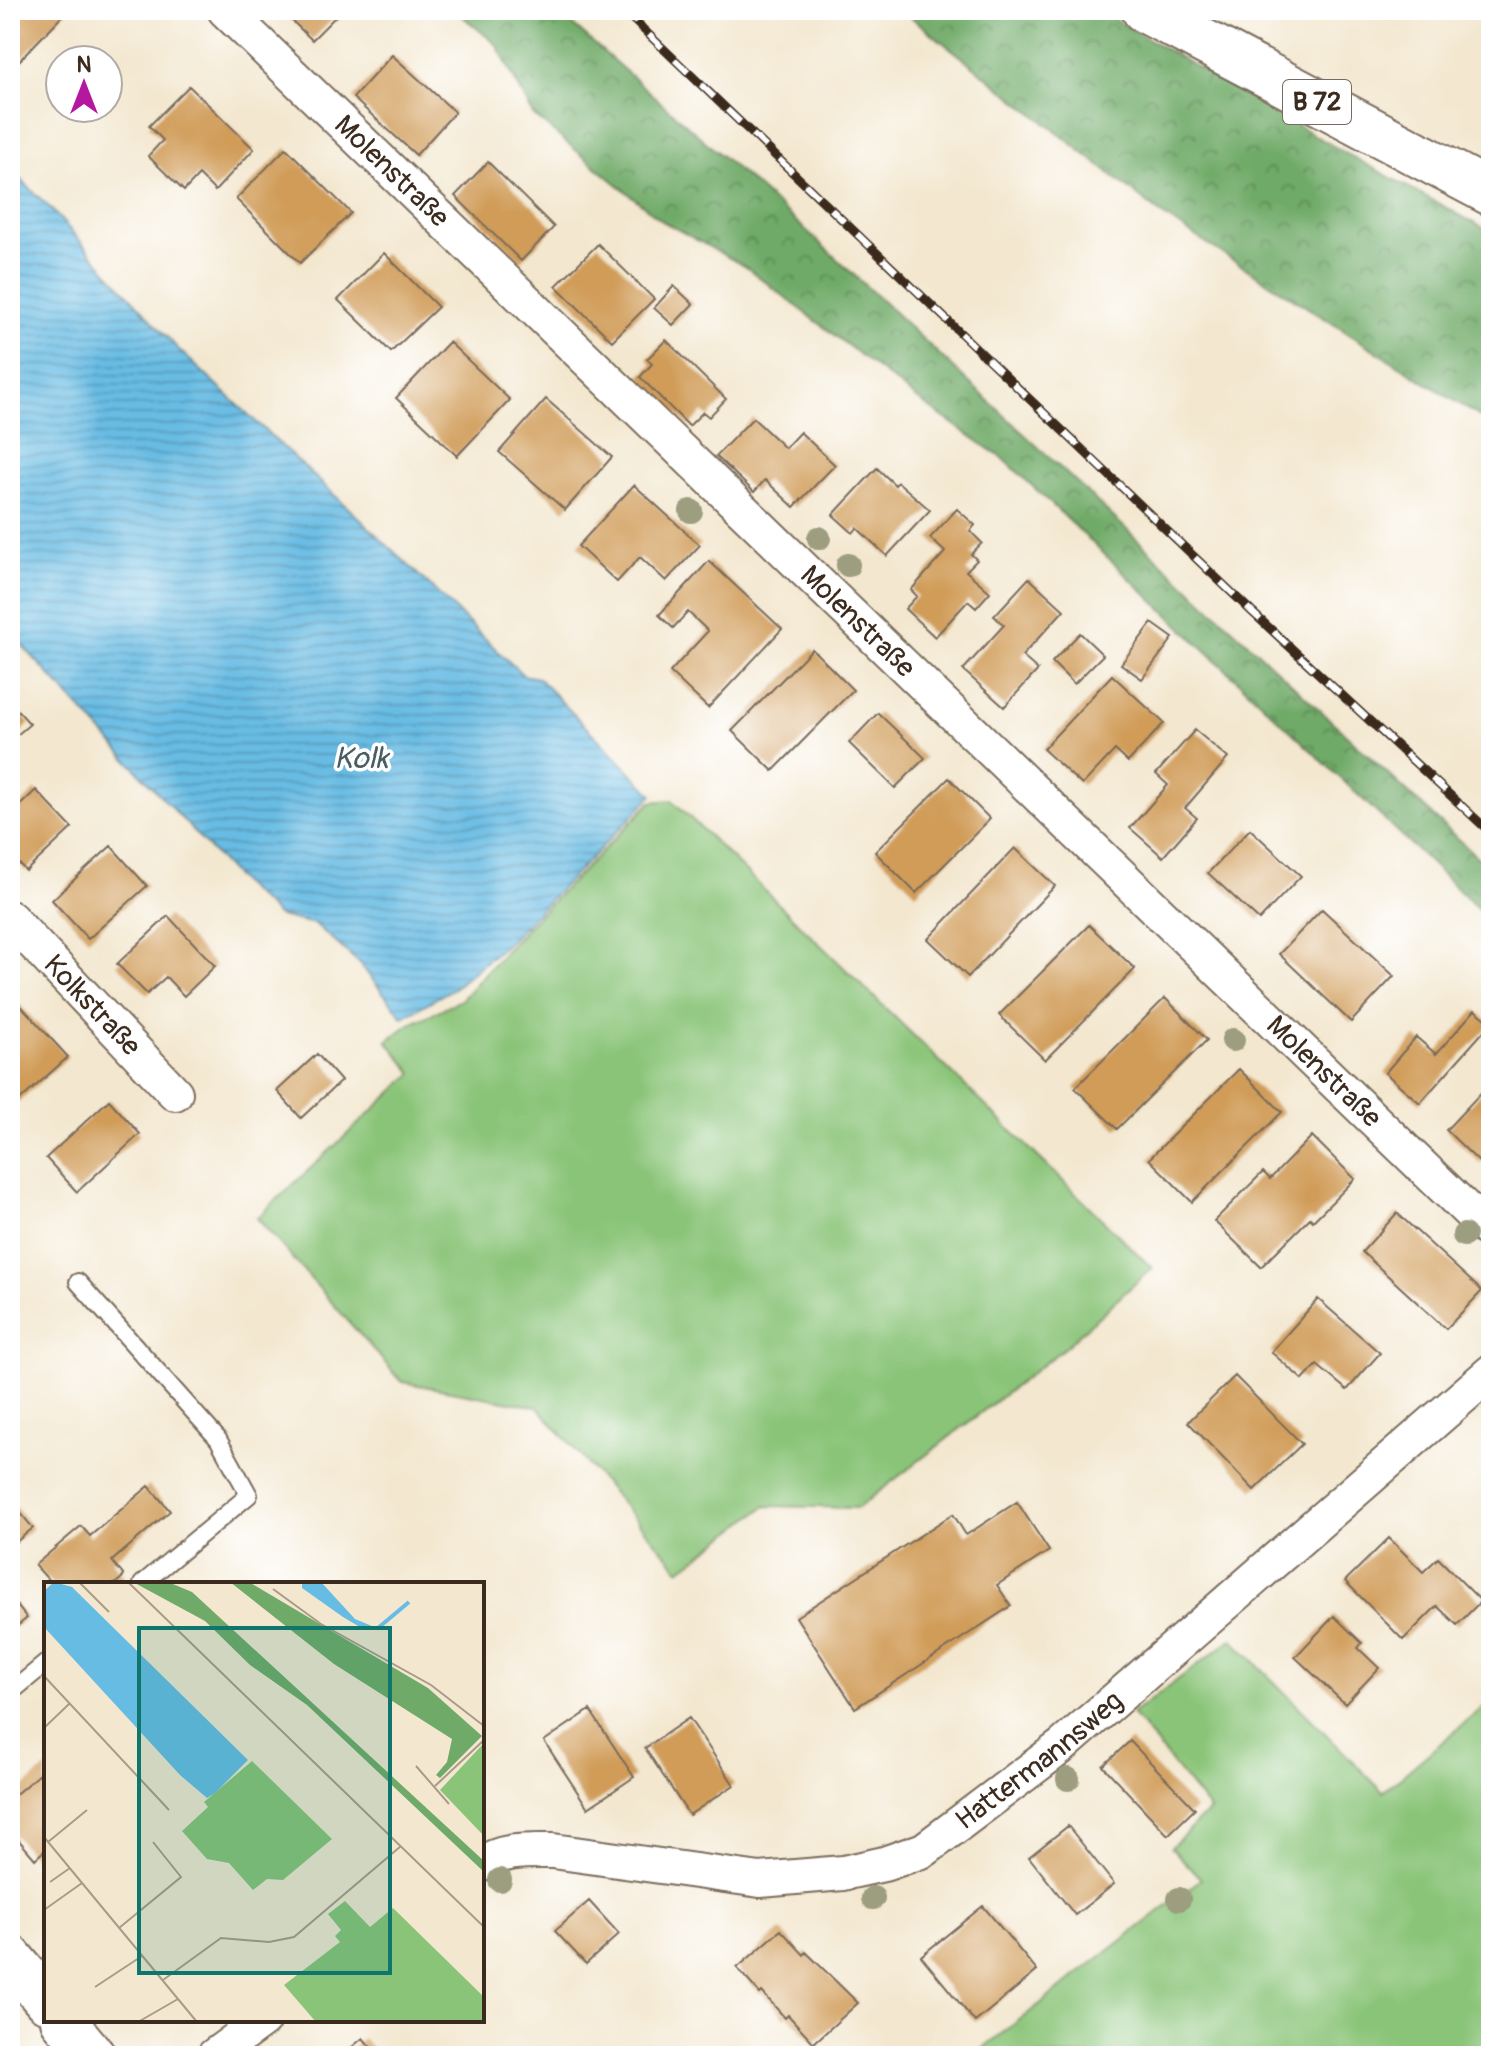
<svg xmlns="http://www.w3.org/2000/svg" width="1501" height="2066" font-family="Pangolin,sans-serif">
<defs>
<pattern id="forest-crowns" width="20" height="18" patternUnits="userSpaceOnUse" patternTransform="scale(2)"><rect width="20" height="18" fill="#6faa68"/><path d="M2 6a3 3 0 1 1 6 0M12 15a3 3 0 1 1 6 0" fill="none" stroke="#5c8b55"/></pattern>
<pattern id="water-rules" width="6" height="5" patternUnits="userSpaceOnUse" patternTransform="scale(2)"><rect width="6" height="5" fill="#67bce4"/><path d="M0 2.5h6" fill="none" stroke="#5699b8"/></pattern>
</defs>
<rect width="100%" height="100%" fill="#fff"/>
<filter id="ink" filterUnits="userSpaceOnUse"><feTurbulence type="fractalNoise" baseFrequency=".0125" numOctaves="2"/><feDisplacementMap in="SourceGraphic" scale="16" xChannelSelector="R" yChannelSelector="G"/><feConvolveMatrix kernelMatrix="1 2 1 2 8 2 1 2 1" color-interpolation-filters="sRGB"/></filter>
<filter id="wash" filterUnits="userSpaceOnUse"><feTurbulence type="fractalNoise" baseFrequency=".006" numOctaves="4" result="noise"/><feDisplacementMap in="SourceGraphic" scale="32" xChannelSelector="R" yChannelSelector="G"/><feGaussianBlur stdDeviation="1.8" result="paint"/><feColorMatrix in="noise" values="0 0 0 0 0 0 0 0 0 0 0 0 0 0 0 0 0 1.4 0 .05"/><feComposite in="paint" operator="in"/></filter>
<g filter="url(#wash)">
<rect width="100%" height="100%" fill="#f3e7cf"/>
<!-- green -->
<path fill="#8ac478" stroke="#62774b" stroke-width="2" d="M672,800L1152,1268L1064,1348L858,1508L766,1506L680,1570L538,1407L402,1382L257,1218L413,1073L387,1041L408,1025L461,1000L527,927L651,802Z
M1232,1639L1383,1792L1491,1701V2056H973L1201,1879L1171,1847L1210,1810L1132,1714Z"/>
<!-- forest -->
<path fill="url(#forest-crowns)" stroke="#556a43" stroke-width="2" d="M455,10H556L808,232L1491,870V921L1006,461L917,399L746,267L662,221L533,115L497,45Z
M902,10H1098L1349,155L1491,232V424L1165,217Z"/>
<!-- water -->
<path fill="url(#water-rules)" stroke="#517381" stroke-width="2" d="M1350,10H1421L1392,17Z
M10,169L50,208L178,349L360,519L523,675L538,678L653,795L505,945L454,988L403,1017L359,963L315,924L278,916L241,883L10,632Z"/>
<g id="blocks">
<!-- building -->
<path fill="#d09c58" d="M10,10H68L19,61L10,53Z
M281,10H342L312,40Z
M392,55L455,112L416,155L353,98Z
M189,86L254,149L215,191L199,175L184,191L148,156L163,140L149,126Z
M286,148L351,213L300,263L236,199Z
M488,162L554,227L521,261L455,196Z
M598,244L654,299L612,341L556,286Z
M384,253L438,307L391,352L338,300Z
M674,286L693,304L673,325L654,308Z
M666,340L726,399L709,417L703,412L689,426L640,377L652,364L647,359Z
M449,342L510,400L457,456L396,398Z
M546,399L612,457L565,510L499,452Z
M753,418L785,448L800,432L835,465L794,507L765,480L754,492L716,456Z
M877,468L895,485L898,482L930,510L887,556L857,528L853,533L833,515Z
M634,485L700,545L666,581L640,557L617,582L578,546Z
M957,509L975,525L970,531L982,543L971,554L977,560L966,571L990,592L976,608L968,601L935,637L905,609L917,596L911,590L945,552L930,538Z
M709,561L782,629L708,708L670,672L708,631L688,612L673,628L659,615Z
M1029,578L1064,610L1022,656L1038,670L1004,707L963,670L1004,625L994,616Z
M1152,623L1173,638L1142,679L1121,664Z
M1080,633L1103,655L1074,684L1052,662Z
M812,649L853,690L773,771L732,731Z
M1112,675L1164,723L1128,762L1115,750L1082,785L1043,749Z
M10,702L30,724L10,741Z
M878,713L925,758L895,788L849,743Z
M1195,730L1228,758L1185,808L1197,818L1163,857L1130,828L1168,785L1156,774Z
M949,778L990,819L916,893L875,852Z
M36,790L72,828L26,871L10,854V815Z
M1250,829L1301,876L1259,920L1208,873Z
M111,846L147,886L88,939L52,900Z
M1015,848L1055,886L968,977L928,939Z
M1322,909L1394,976L1351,1022L1279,954Z
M168,916L215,966L184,996L166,977L147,994L117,964Z
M1089,925L1135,969L1045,1060L999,1015Z
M10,980L19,990L12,996L68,1057L18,1102L10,1093Z
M1165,998L1207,1040L1117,1129L1075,1088Z
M1475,1010L1491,1023L1420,1103L1385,1073L1416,1037L1436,1054Z
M317,1054L341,1081L301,1118L277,1091Z
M1239,1069L1282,1112L1192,1202L1149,1159Z
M1491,1082V1151L1480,1163L1446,1130Z
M109,1100L140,1134L77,1192L46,1158Z
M1312,1136L1355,1179L1313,1221L1310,1218L1261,1267L1214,1221L1263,1172L1270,1179Z
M1397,1213L1482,1291L1446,1329L1362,1252Z
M1318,1299L1380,1353L1347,1390L1317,1365L1303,1380L1271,1352Z
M1235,1376L1302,1444L1254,1490L1188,1422Z
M149,1486L170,1511L112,1561L124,1576L115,1584H52L35,1565L81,1526L90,1536Z
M10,1500L33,1528L10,1547Z
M1017,1502L1049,1551L997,1585L1011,1606L855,1708L796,1617L953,1514L966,1535Z
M1389,1538L1423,1572L1438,1558L1481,1601L1457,1625L1437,1606L1403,1640L1345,1581Z
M10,1597L27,1618L10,1632Z
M1334,1616L1362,1643L1358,1648L1379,1668L1345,1704L1295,1657Z
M590,1710L634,1777L588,1808L544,1741Z
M689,1718L734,1785L689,1815L645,1748Z
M1130,1741L1195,1809L1168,1835L1103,1766Z
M46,1768V1849L35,1859L10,1830V1799Z
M1068,1826L1114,1884L1075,1915L1029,1857Z
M589,1901L619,1934L586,1964L555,1931Z
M983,1906L1037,1971L975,2022L921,1956Z
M781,1930L804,1955L806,1952L858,2003L814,2043L788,2015L785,2018L762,1992L760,1994L737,1968Z
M363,2038L378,2056H341Z"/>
</g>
</g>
<g filter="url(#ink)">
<use href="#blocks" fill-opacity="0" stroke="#7b6c5c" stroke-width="2"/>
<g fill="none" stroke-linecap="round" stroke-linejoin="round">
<defs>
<path id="lane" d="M78,1282L218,1439L249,1495L142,1584
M10,1693L46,1663"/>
<g id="street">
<path id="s1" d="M225,10L1491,1233"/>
<path id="s2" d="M10,918L175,1093"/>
<path id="s3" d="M482,1864C503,1849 529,1851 553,1851L760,1880L843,1873L884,1864L924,1850L1062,1746L1491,1372"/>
<path d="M214,2056L263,2020"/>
</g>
<path id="secondary" d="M10,1957L46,2000
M63,2020L93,2056"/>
<path id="primary" d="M1144,10L1491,193"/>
</defs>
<!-- lane casing -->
<use href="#lane" stroke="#7b6c5c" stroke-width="20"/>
<!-- street casing -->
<use href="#street" stroke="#7b6c5c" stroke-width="38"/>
<!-- secondary casing -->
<use href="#secondary" stroke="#7b6c5c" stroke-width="48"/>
<!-- primary casing -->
<use href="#primary" stroke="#7b6c5c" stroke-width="48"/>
<!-- lane -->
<use href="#lane" stroke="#fff" stroke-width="16"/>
<!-- street -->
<use href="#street" stroke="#fff" stroke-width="34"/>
<!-- secondary -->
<use href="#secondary" stroke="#fff" stroke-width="44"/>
<!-- primary -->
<use href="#primary" stroke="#fff" stroke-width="44"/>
<defs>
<path id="rail" d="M623,10L1251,611L1491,833"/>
</defs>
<!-- rail casing -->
<use href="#rail" stroke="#3b2a1e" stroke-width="9"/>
<!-- rail -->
<use href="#rail" stroke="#fff" stroke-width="6" stroke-dasharray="18" stroke-linecap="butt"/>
</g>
<!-- trees -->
<g fill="#9d9d7f">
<circle cx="691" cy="511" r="12"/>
<circle cx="819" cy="538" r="12"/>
<circle cx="848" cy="565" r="12"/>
<circle cx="1233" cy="1040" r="12"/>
<circle cx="1464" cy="1235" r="12"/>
<circle cx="1068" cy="1779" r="12"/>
<circle cx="500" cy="1880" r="12"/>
<circle cx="873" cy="1898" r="12"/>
<circle cx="1179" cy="1899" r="12"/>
</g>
</g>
<g text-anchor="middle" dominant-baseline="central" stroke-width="7" stroke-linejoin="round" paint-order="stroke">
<!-- shield labels -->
<rect fill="#fff" stroke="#766a62" stroke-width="2" x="1283" y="80" width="68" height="44" rx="6"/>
<g font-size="26" font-weight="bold" fill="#3b2a1e">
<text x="1317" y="102">B 72</text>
</g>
<!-- street labels -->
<g font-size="28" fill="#3b2a1e" stroke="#fff">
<text stroke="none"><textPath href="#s1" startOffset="232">Molenstraße</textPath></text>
<text stroke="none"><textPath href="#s1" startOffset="880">Molenstraße</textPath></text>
<text stroke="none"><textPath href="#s2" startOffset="120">Kolkstraße</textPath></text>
<text stroke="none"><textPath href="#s1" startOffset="1528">Molenstraße</textPath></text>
<text stroke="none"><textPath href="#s3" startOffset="596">Hattermannsweg</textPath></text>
</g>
<!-- water labels -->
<g font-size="30" font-style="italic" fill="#4a5d63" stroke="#fff">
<text x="361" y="758">Kolk</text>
</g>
</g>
<!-- overview -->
<g transform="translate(44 1582)">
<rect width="440" height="440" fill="#f3e7cf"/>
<path d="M440,161V254L396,208ZM208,179L288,257L239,298L223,297L209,308L185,281L163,277L138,249L164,225L160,220ZM301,319L326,345L349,326L440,415V440H272L240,403L296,360L291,354L297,348L284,332Z" fill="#8ac478"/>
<path d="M89,0H124L148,10L440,279V290L263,123L206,83L161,39ZM186,0H205L384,106L438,154L396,196L392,193L403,180L408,157L290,82Z" fill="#6faa68"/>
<path d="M10,0L28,5L204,178L171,211L163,216L136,193L0,45V9ZM258,0H277L311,37L335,47L321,48L299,35L258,6Z" fill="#67bce4"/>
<path fill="none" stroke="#67bce4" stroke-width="4" d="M334,46L365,20"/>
<path fill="none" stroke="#a99b88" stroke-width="2" d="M35,0L65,30M84,0L440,345M229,7L277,42L387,103L440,144M0,94L125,228M0,146L25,122M372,184L405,222M391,204L440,158M0,255L153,440M4,260L43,228M6,300L26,286M0,328L38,301M75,346L137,295L109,260M119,398L177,356L225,360L250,355L357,264M51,405L98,374M94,440L134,417"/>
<path fill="#0f766e" fill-opacity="0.15" stroke="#0f766e" stroke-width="4" d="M95,46H346V391H95Z"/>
<rect width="440" height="440" fill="none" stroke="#3b2a1e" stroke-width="4"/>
</g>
<!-- margin -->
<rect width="1501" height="2066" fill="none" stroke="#fff" stroke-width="40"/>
<!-- north arrow -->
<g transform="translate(84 84)"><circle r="38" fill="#ffffff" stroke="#b1aaa5" stroke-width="2"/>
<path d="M0-6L14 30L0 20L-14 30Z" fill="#b5179e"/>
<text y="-12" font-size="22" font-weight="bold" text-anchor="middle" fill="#3b2a1e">N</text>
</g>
</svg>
